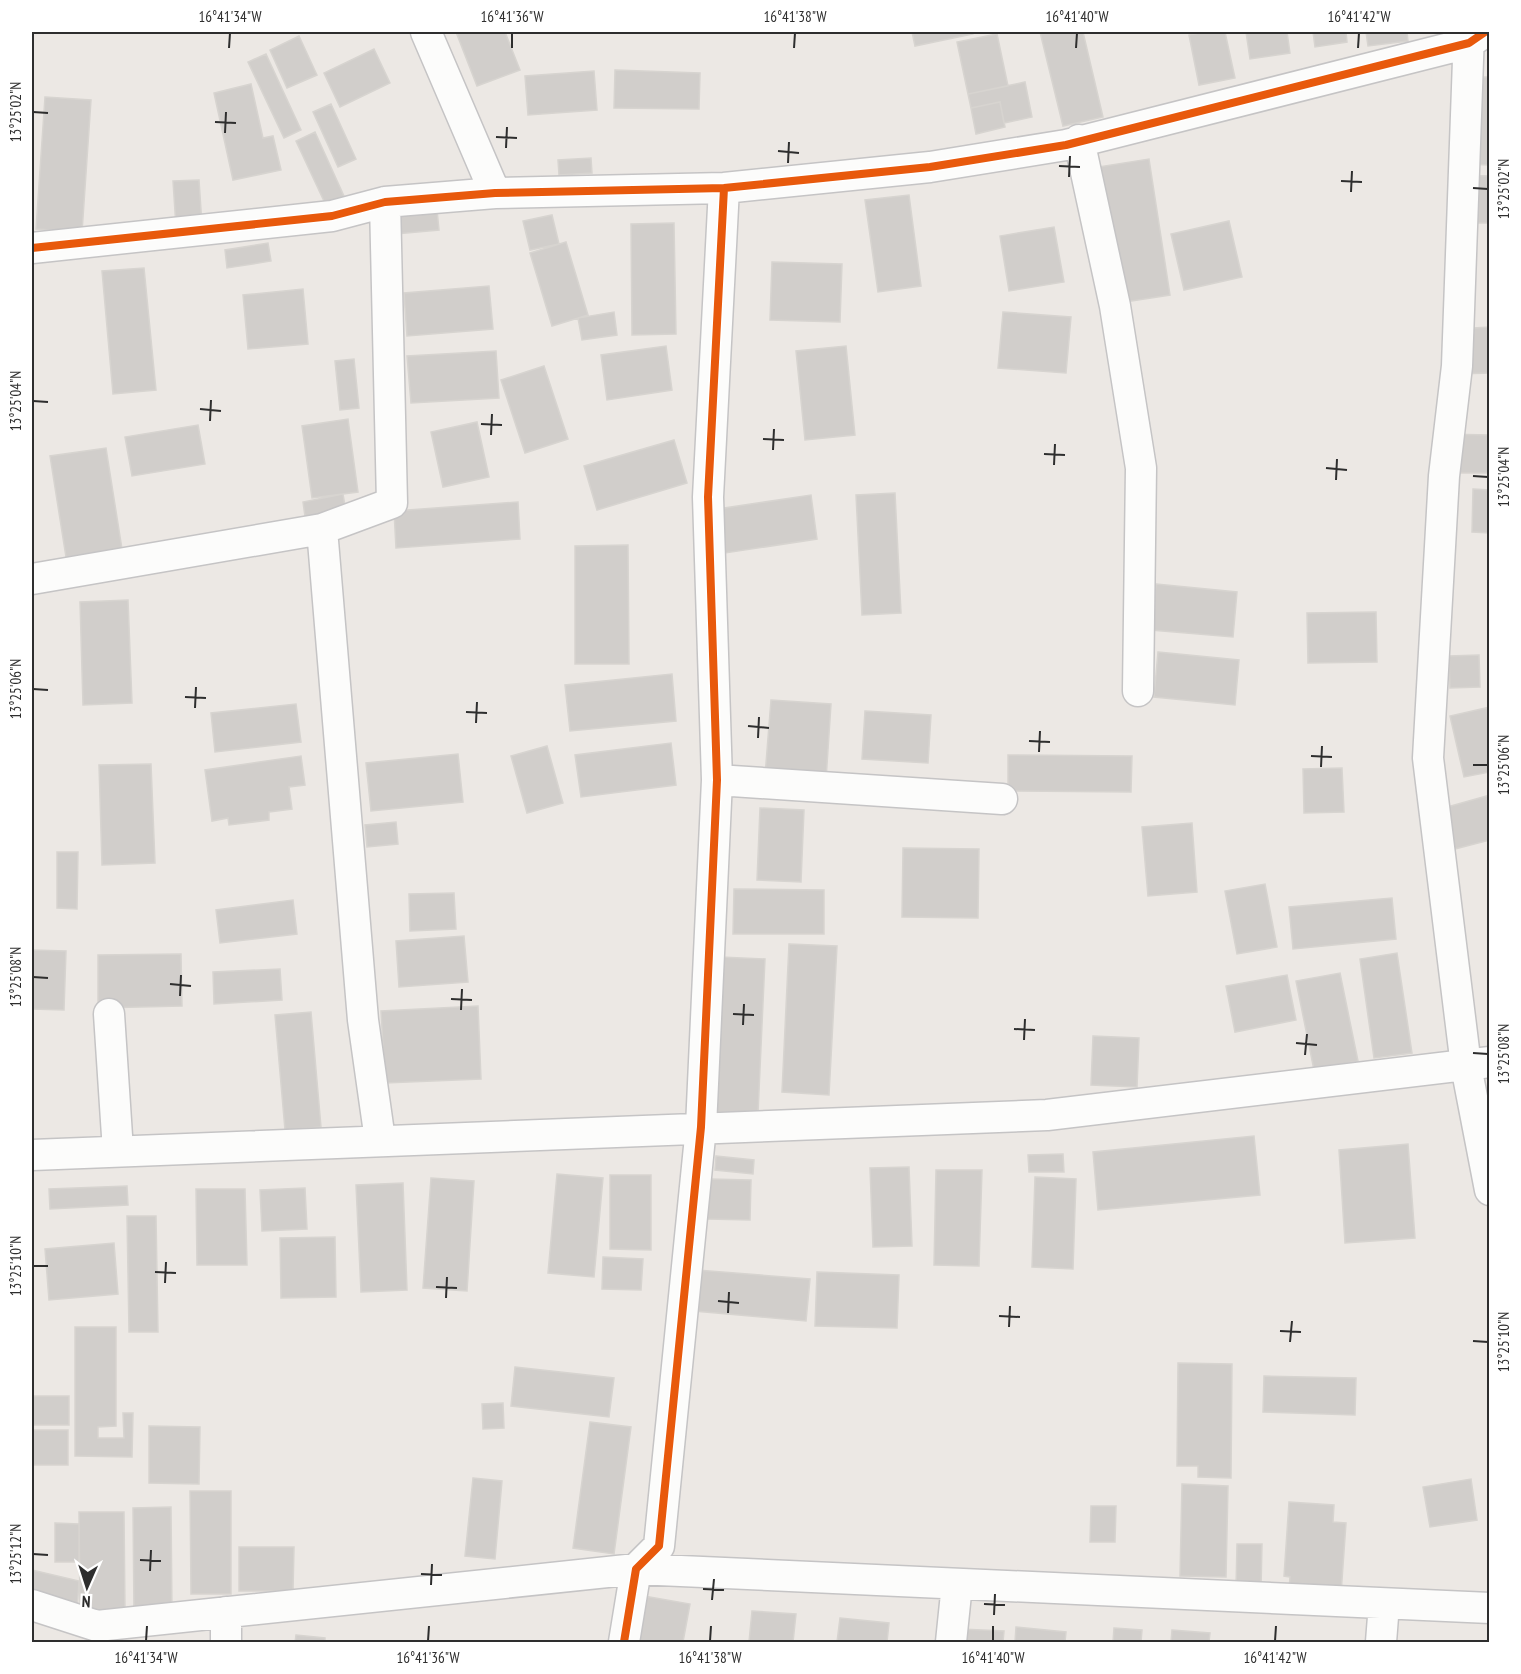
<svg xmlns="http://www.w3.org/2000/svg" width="1521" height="1674" font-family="'PT Sans Narrow',sans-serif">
<rect width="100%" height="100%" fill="#ece8e4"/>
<!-- building -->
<path fill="#d1cecb" stroke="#d7d4d0" stroke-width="1.5" d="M456,32H505L520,70L477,86Z
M912,32H973V34L915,46Z
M1040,32H1083L1103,117L1063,126Z
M1206,32H1225L1235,78L1199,85L1189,35Z
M1246,32H1287L1290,53L1250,59Z
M1313,32H1346L1347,42L1315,47Z
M1366,32H1407L1408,41L1368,46Z
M997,34L1008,86L968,94L957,42Z
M299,36L317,75L287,88L270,50Z
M374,49L390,83L340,107L324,73Z
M266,54L301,130L284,138L248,62Z
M615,70L700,73L699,109L614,108Z
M594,71L597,110L528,115L525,76Z
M1463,77H1490V165L1463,164Z
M1025,82L1032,117L1004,123L1000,102L971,108L968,94Z
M251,84L263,138L273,136L281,170L233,180L214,93Z
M45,97L91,100L82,232L36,229Z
M1000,102L1005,127L976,134L971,108Z
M331,104L356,159L338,167L313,112Z
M315,132L348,205L330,214L296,141Z
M591,158L592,173L559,175L558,160Z
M1149,159L1170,295L1119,303L1098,167Z
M1453,175L1490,176V223H1452Z
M199,180L202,225L176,227L173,181Z
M909,195L921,286L878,292L865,200Z
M437,210L439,230L396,234L394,213Z
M552,215L559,244L530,250L523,221Z
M1229,221L1242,277L1184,290L1171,234Z
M674,223L676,334L632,335L631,224Z
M1054,227L1064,282L1009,291L1000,236Z
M566,242L588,315L552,326L530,253Z
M268,243L271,261L227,268L225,250Z
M772,262L842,264L840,322L770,320Z
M144,268L156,390L113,394L102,271Z
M489,286L493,329L407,336L404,293Z
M303,289L308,344L248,349L243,295Z
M614,312L617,335L582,340L578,318Z
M1003,312L1071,317L1066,373L998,368Z
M1490,327V373L1456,374L1455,329Z
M666,346L672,390L607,400L601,355Z
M846,346L855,435L805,440L796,351Z
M496,351L499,398L411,403L407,356Z
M354,359L359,408L340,410L335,361Z
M544,366L568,439L525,453L501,380Z
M348,419L358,492L312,498L302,426Z
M477,422L489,477L443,487L431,432Z
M198,425L205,464L132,476L125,437Z
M1441,434L1490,435V473H1440Z
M674,440L687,483L597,510L584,466Z
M106,448L122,549L66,557L50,456Z
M1473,489L1490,490V533L1472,532Z
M895,493L901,613L862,615L856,495Z
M343,494L347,518L306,524L303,502Z
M811,495L817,539L725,553L718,509Z
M518,502L520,539L396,548L394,511Z
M628,545L629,664H575V546Z
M1156,584L1237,592L1233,637L1151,630Z
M128,600L132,703L83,705L80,602Z
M1376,612L1377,662L1308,663L1307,613Z
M1158,652L1239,660L1235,705L1154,697Z
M1479,655L1480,687L1450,688L1449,656Z
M672,674L676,721L570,731L565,685Z
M771,700L831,704L826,780L765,776Z
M296,704L301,742L215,752L211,713Z
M1490,707V772L1464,777L1450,716Z
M865,711L931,715L928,763L862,759Z
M671,743L676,785L581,797L575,755Z
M547,746L563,803L527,813L511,756Z
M458,754L463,802L371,811L366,763Z
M1008,755L1132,756L1131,792L1008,791Z
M301,756L305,785L289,787L292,809L269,812V820L229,825L228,818L212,821L205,770Z
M151,764L155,863L102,865L99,765Z
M1342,768L1344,812L1304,813L1303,769Z
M1490,795V840L1451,850L1440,809Z
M760,808L804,810L801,882L757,880Z
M396,822L398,844L367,847L365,825Z
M1192,823L1197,892L1148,896L1142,827Z
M903,848L979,849L978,918L902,917Z
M57,852H78L77,909L57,908Z
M1265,884L1277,947L1237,954L1225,891Z
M734,889L824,890V934H733Z
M454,893L456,929L410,931L409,894Z
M1392,898L1396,939L1293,949L1289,907Z
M293,900L297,934L220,943L216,910Z
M464,936L468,982L399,987L396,941Z
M789,944L837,946L829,1095L782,1092Z
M32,950L66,951L64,1010L32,1009Z
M1397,953L1412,1053L1374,1058L1360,959Z
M181,954L182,1006L98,1008V955Z
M720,957L765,959L758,1113L713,1112Z
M280,969L282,1000L214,1004L213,972Z
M1340,973L1358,1061L1314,1070L1296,981Z
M1287,975L1296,1020L1235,1032L1226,986Z
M478,1006L481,1079L385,1083L381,1011Z
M311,1012L321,1127L285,1130L275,1015Z
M1093,1036L1139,1038L1137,1087L1091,1085Z
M1254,1136L1260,1195L1098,1210L1093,1152Z
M1408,1144L1415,1238L1345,1243L1339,1150Z
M1063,1154L1064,1172H1029L1028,1155Z
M716,1156L754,1160L753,1174L715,1170Z
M909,1167L912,1246L873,1247L870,1168Z
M936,1170H982L979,1266L934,1265Z
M557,1174L603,1178L594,1277L548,1273Z
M610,1175H651V1250L610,1249Z
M1035,1177L1076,1179L1073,1269L1032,1267Z
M431,1178L474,1181L467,1291L423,1288Z
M709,1179L751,1180L750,1220L708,1219Z
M403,1183L407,1290L361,1292L356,1185Z
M127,1186L128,1205L50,1209L49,1189Z
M305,1188L307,1229L262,1231L260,1190Z
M196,1189H245L247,1265H197Z
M127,1216H156L158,1332H129Z
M335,1237L336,1297L281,1298L280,1238Z
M114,1243L118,1294L49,1300L45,1249Z
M603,1257L643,1259L641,1290L602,1289Z
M697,1270L810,1279L806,1321L694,1311Z
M817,1272L899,1275L897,1328L815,1326Z
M75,1327H116V1426L98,1427V1438H124L123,1413H133L132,1457L75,1456Z
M1178,1363L1232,1364L1231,1478L1198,1477V1466H1177Z
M515,1367L614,1378L609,1417L511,1406Z
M1264,1376L1356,1378L1355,1415L1263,1412Z
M32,1396H69V1425H32Z
M503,1403L504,1428L483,1429L482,1404Z
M590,1422L631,1427L614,1554L573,1548Z
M149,1426L200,1427L199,1484L149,1483Z
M32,1430H68V1465H32Z
M473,1478L502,1481L495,1559L465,1556Z
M1471,1479L1477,1520L1430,1527L1423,1487Z
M1182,1484L1228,1486L1226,1577L1180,1576Z
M190,1491H231V1594H191Z
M1289,1502L1334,1505L1333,1522L1346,1523L1341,1594L1289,1591L1290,1577L1284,1576Z
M1091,1506H1116L1115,1542H1090Z
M171,1507L172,1614H134L133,1508Z
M79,1512H124L125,1611H80Z
M55,1523L79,1524V1562H55Z
M1237,1544H1262L1261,1589L1236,1588Z
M239,1547H294L293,1591H239Z
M32,1570L79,1581L77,1612L32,1601Z
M644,1596L690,1604L683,1642H635Z
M752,1611L796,1614L793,1642H749Z
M840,1618L889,1623L887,1642H837Z
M1016,1627L1066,1632L1065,1642H1015Z
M1114,1628L1142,1630L1141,1642H1113Z
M960,1629L1004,1631L1003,1642H960Z
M1172,1630L1210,1633L1209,1642H1171Z
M296,1635L325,1638V1642H295Z"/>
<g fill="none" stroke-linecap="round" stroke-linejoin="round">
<defs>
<path id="street" d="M426,32L495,193
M1469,32L1457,366L1444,476L1428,758L1466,1066L1490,1190
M1079,140L1115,306L1141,468L1138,691
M32,248L332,216L385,202L495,193L724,188L930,167L1066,145L1469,43L1485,32
M322,529L363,1020L380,1140
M32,579L322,529L392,503L385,202
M717,780L1002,799
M109,1014L118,1151
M32,1155L1047,1115L1490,1062
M32,1605L97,1626L636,1569L1490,1608
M226,1642V1612
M624,1642L636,1569L659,1546L701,1127L717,780L708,497L724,188
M951,1642L957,1584
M1381,1642L1384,1604"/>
</defs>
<!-- street casing -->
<use href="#street" stroke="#c5c4c5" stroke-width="33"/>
<!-- street -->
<use href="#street" stroke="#fcfcfb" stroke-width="30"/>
<defs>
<path id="cycleway" d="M32,248L332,216L385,202L495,193L724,188L930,167L1066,145L1469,43L1485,32
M624,1642L636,1569L659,1546L701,1127L717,780L708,497L724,188"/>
</defs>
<!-- cycleway casing -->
<use href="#cycleway" stroke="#fff" stroke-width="11"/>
<!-- cycleway -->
<use href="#cycleway" stroke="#e8590c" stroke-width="8"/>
</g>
<!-- ticks -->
<path fill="none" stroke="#2e2e2e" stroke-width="2" d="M229,48L230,33M512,48V33M794,48L795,33M1076,48L1077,33M1358,48L1359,33M33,112L48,113M215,122L236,123M225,133L226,112M496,137L517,138M506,148L507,127M778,151L799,153M788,163L789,142M1059,166L1080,167M1069,177L1070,156M1341,181L1362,182M1473,188L1488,189M1351,192L1352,171M33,401L48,402M200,409L221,411M210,421L211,400M481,424L502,425M491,435L492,414M763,439L784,440M773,450L774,429M1044,454L1065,455M1054,465L1055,444M1326,468L1347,470M1473,476L1488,477M1336,480L1337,459M33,689L48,690M185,697L206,698M195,708L196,687M466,712L487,713M476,723L477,702M748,726L769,728M758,738L759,717M1029,741L1050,742M1039,752L1040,731M1311,756L1332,757M1473,765H1488M1321,767L1322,746M33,977L48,978M170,984L191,986M180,996L181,975M451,999L472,1000M461,1010L462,989M733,1014L754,1015M743,1025L744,1004M1014,1029L1035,1030M1024,1040L1025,1019M1296,1043L1317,1045M1473,1053L1488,1054M1305,1055L1307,1034M33,1266H48M155,1272L176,1273M165,1283L166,1262M436,1287L457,1288M446,1298L447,1277M718,1301L739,1303M728,1313L729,1292M999,1316L1020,1317M1009,1327L1010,1306M1280,1331L1301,1332M1473,1341L1488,1342M1290,1342L1292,1321M33,1554L48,1555M140,1560L161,1561M150,1571L151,1550M421,1574L442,1575M431,1585L432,1564M703,1589L724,1590M712,1600L714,1579M984,1604L1005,1605M994,1615L995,1594M146,1641L147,1626M428,1641L429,1626M710,1641L711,1626M993,1641V1626M1275,1641L1276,1626"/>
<!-- border -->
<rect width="1521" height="1674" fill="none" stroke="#ffffff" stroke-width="66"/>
<!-- north arrow -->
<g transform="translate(87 1587) rotate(183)" stroke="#ffffff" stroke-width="4.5" paint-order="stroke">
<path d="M0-4.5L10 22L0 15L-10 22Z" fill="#2e2e2e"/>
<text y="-9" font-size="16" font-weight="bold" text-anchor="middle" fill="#2e2e2e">N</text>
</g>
<rect x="33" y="33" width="1455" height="1608" fill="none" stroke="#2e2e2e" stroke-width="2"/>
<g font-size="15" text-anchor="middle" fill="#2e2e2e">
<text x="230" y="22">16°41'34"W</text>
<text x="512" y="22">16°41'36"W</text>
<text x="795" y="22">16°41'38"W</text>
<text x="1077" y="22">16°41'40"W</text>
<text x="1359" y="22">16°41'42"W</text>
<text transform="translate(16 112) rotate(-90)" y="5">13°25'02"N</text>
<text transform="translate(1504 189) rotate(-90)" y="5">13°25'02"N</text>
<text transform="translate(16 401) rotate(-90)" y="5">13°25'04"N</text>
<text transform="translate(1504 477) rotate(-90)" y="5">13°25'04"N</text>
<text transform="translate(16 689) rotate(-90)" y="5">13°25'06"N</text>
<text transform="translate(1504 765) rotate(-90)" y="5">13°25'06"N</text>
<text transform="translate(16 977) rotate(-90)" y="5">13°25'08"N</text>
<text transform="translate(1504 1054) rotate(-90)" y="5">13°25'08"N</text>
<text transform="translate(16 1266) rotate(-90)" y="5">13°25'10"N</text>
<text transform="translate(1504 1342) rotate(-90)" y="5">13°25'10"N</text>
<text transform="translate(16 1554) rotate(-90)" y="5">13°25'12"N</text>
<text x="146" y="1663">16°41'34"W</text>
<text x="428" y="1663">16°41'36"W</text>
<text x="710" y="1663">16°41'38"W</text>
<text x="993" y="1663">16°41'40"W</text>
<text x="1275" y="1663">16°41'42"W</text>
</g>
</svg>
